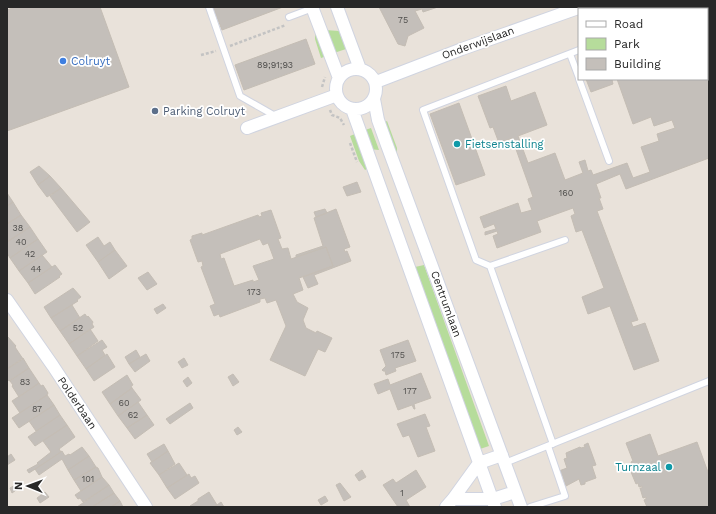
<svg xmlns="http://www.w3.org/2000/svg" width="716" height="514" font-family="'Work Sans',sans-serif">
<rect width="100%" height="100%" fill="#e9e2da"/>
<!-- green -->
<path fill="#b6dc9b" d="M315,27L327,56L321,58L315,39Z
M325,30L339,31L346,49L334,53Z
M387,121L397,148V162L382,124Z
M371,128L379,150L369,149L362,131Z
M355,134L367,169L365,170L359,161L350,136Z
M424,265L489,446L480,449L415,267Z"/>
<!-- building -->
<path fill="#c4bfba" stroke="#c4bdb4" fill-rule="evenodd" d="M15,7H100L129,87L7,131V10Z
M213,7H283L222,30Z
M379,7H438L423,12L422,9L415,11L424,28L408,36L405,46L398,44Z
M709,23V158L626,189L620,174L596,184L601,198H599L603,209L597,211L638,320L631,322L633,327L645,323L659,361L634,370L610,306L588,314L582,297L604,288L582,230L576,232L571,216L575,214L573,208L537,221L541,232L497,248L493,236L498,234L497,231L485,235V232L496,229L494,224L484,228L480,217L518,203L521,213L532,210L528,199L533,197L512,138L499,143L493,127L490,128L478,96L506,86L511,101L535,92L547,125L518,136L528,163L555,153L565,180L583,173L579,162L585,160L588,171L591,170L593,175L627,163L633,178L650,172L641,147L659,141L657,134L675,128L672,120L654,126L651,117L633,124L617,79H707V24Z
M306,39L315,64L244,90L235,65Z
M586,79H615L612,80L613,84L591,92Z
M459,103L485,175L456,185L430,114Z
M39,166L50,176L38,185L30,172Z
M50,176L61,188L47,197L38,185Z
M357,182L361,192L347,196L343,187Z
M61,188L90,222L77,232L50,196Z
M7,193L13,202L7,206Z
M13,202L21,215L7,224V206Z
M325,209L327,213L316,217L314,212Z
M336,209L350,247L344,249L345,252L347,251L351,261L314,275L318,284L308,288L303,277L333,266L326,247L296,257V255L323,246L314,218Z
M271,210L281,238L278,239L282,249L288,248L291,259L326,247L333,266L299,278L303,290L293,294L297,302L308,308L303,320L306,328L316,333L317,331L332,338L325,352L318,349L305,376L270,360L286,326L276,300L267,303L265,298L260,299V302L220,317L219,314L214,316L210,306L215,304L201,267L203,266L202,261L198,262L190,240L192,239V236L202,233V235L258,215L259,217L262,216L261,213ZM260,239L263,245L268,243L274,259L253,266L259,280L253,282V280L234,286L224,258L221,259L220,254Z
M21,215L30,227L7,242V224Z
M30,227L38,239L10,258L7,253V242Z
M98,237L104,246L110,242L115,250L98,262L86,245Z
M38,239L47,252L19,271L10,258Z
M115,250L127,266L109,279L98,262Z
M42,255L52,267L28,283L19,271Z
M55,265L62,274L59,276L60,277L35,294L28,283Z
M148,272L157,284L147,290L138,278Z
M73,288L81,297L77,300L78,301L51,318L44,307Z
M163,304L166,308L157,314L154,309Z
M72,305L80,318L60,331L51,318Z
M85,314L87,317L88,316L93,322L92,324L94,327L69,344L60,331Z
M90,329L98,341L77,356L69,344Z
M8,337L16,346L15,347L23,359L7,369V338Z
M102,340L107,347L102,350L105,355L86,369L77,356Z
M408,340L416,361L395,368L396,371L386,375L385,371H383L382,370L386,366L380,350Z
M136,350L140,357L129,364L125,357Z
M107,354L115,367L94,381L86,369Z
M146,354L150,361L135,372L129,364Z
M23,358L29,368L9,381L7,378V369Z
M184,358L188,365L182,368L178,362Z
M29,368L39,383L19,397L12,386L13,385L10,381Z
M421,373L431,398L414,404L415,409H414L412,405L398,410L390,389L378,394L374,384L388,379L390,385Z
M233,374L239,382L233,386L228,377Z
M127,375L133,385L131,386L132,388L110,404L102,392Z
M188,377L192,383L187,387L183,381Z
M39,383L41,386L43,385L48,393L47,395L20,413L12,401Z
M132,388L141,400L118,416L110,404Z
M47,395L54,405L19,428L12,418Z
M138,402L147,415L127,428L118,416Z
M190,403L193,408L170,424L166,419Z
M54,405L60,415L36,431L29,421Z
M425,414L430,426L426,427L435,451L418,457L409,435L403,437L397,424Z
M60,415L67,425L35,446L28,437Z
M147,415L154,425L135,439L127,428Z
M67,425L75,437L59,449L61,452L40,466L37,463L51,452L43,441Z
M238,427L242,432L237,435L234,430Z
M650,434L658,456L697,442L709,475V507H647L644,500L646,499V497L643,498L640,488H642V486L639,487L638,483L636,484L631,472L634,471L631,462L633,461L626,443Z
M588,443L596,465L592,466L596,478L585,482V484L581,485L579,479L566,486L562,474H560L559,471L567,468L564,459L567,458L566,453L580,447L581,448L585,447L584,445Z
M164,444L168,451L152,462L147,454Z
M82,447L89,456L68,470L62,459L39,475L35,469L62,451L65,456L69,454L70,455Z
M168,451L175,464L159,475L150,463Z
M11,454L15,460L7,465V457Z
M89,456L96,467L74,480L68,470Z
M179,463L187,475L167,488L159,475Z
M38,464L40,466L29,473L27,470Z
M96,467L98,468L102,477L81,491L74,480Z
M362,470L366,477L359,481L355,475Z
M416,470L426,487L406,500L410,507H398L383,485L393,479L396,483Z
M189,474L191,478L195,476L199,483L175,499L167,488Z
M102,477L109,485L83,502L80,498L78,499L75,495Z
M340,483L351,497L344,501L336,485Z
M17,484L19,488L12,493L10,488Z
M109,485L114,493L92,507H77Z
M45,492L49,497L40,503L37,498Z
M209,492L217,505L214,507H191L190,506L198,501V499Z
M114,493L120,501L111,507H92Z
M325,496L328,501L321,505L318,500Z
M120,501L123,507H111Z
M221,502L224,507H214L217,505Z"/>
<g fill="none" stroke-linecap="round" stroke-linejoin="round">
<defs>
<path id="lane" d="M209,7L240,96L277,117
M690,9L696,7
M289,17L313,8
M570,54L579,78
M579,79L609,161
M490,266L565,240
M553,444L490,266L476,260L423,110L579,50
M505,463L709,381
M530,507L565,496L548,446"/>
<path id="street" d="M312,7L339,78
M337,7L360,69
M336 89a20 20 0 1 1 40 0a20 20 0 1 1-40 0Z
M376,82L462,49L581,7
M374,99L378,120L387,145L521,507
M352,109L495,507
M247,128L337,95
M7,300L53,366L146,507
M453,499H493L515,492
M446,507L453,499L479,463L502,455"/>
</defs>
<!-- lane casing -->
<use href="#lane" stroke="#d0d4e0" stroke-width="8"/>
<!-- street casing -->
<use href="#street" stroke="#d0d4e0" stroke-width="14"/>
<!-- path -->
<path stroke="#c3c3c3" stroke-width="2.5" stroke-dasharray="3 2" stroke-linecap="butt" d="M230,46L286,25
M201,55L216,51
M322,87L325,77
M330,110L332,115L340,118L344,125
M350,143L357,162"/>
<!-- lane -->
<use href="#lane" stroke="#fff" stroke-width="6"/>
<!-- street -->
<use href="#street" stroke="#fff" stroke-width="12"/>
</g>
<!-- markers -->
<circle fill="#3f7fe0" stroke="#fff" stroke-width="1.5" cx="63" cy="61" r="4"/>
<circle fill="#5c6f8a" stroke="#fff" stroke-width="1.5" cx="155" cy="111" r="4"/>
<g fill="#0f9aa8" stroke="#fff" stroke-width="1.5">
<circle cx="457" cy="144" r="4"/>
<circle cx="669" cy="467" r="4"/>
</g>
<g text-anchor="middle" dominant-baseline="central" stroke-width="3.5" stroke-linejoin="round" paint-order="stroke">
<!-- number labels -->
<g font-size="9" fill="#4f4e4c">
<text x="403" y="20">75</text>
<text x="275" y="65">89;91;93</text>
<text x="566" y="193">160</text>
<text x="18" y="228">38</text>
<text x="21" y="242">40</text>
<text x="30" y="254">42</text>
<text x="36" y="269">44</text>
<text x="254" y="292">173</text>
<text x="78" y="328">52</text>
<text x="398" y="355">175</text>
<text x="25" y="382">83</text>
<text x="410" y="391">177</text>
<text x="124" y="403">60</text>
<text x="37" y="409">87</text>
<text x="133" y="415">62</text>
<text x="88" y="479">101</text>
<text x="402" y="493">1</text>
</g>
<!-- street labels -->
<g font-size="11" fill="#282828" stroke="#fff">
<text transform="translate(478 43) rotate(-20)">Onderwijslaan</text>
<text transform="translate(446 304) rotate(70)">Centrumlaan</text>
<text transform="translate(77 403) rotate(56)">Polderbaan</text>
</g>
<!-- shop labels -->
<g font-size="11" fill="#366cbe" stroke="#fff" text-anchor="start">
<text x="71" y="61">Colruyt</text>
</g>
<!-- service labels -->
<g font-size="11" fill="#4e5e75" stroke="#fff" text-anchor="start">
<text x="163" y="111">Parking Colruyt</text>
</g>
<!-- culture labels -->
<g font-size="11" fill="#0d838f" stroke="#fff" text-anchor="start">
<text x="465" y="144">Fietsenstalling</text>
<text x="661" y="467" text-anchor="end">Turnzaal</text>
</g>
</g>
<!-- border -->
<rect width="716" height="514" fill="none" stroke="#282828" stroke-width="16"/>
<!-- legend -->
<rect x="578" y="8" width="130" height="72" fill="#ffffff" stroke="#a9a9a9"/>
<rect x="586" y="21" width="20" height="6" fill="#ffffff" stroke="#a9a9a9"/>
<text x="614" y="28" font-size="12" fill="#282828">Road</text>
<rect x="586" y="38" width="20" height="12" fill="#b6dc9b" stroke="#a9a9a9"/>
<text x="614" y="48" font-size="12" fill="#282828">Park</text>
<rect x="586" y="58" width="20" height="12" fill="#c4bfba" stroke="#a9a9a9"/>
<text x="614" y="68" font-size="12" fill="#282828">Building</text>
<!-- north arrow -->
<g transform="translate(28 486) rotate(271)" stroke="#ffffff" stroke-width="3" paint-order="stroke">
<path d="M0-3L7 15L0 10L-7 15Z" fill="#282828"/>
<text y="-6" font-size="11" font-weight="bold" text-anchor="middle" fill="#282828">N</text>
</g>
</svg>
